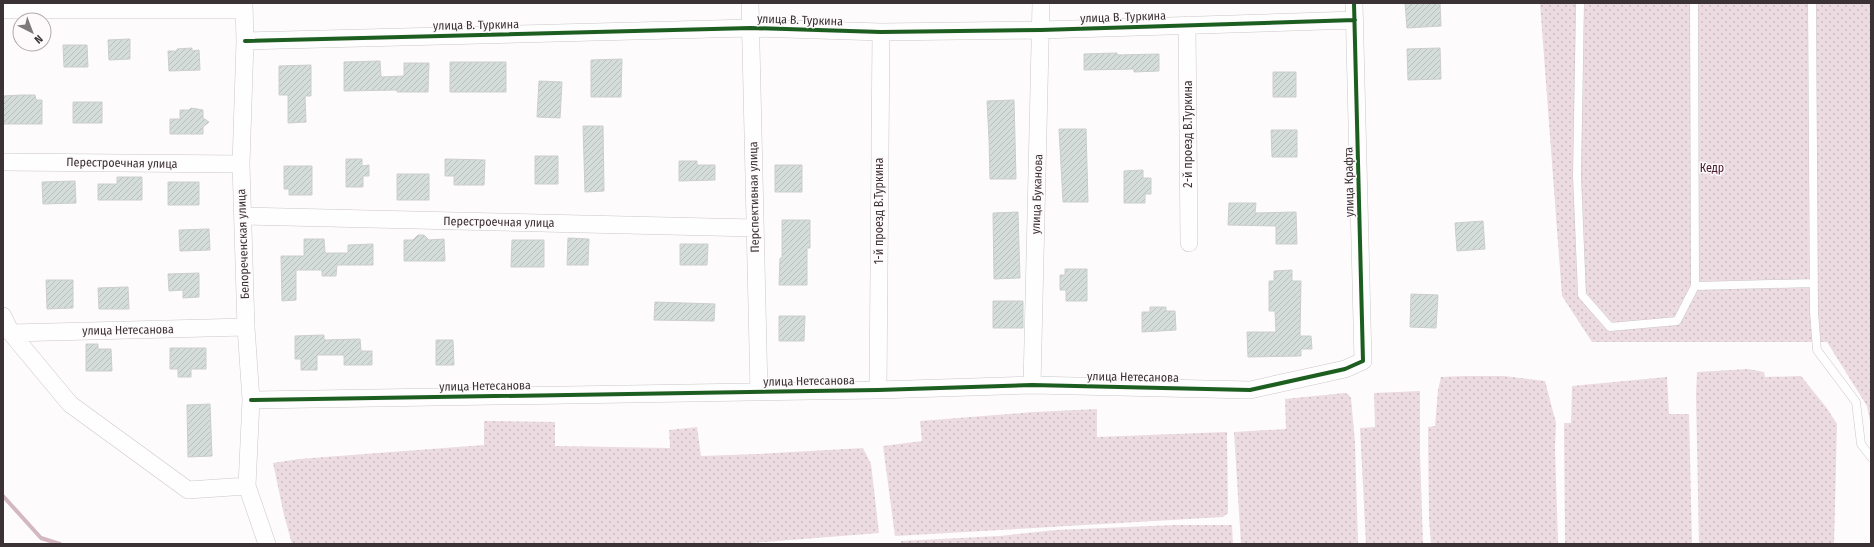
<svg xmlns="http://www.w3.org/2000/svg" width="1874" height="547" font-family="'Fira Sans Condensed',sans-serif">
<defs>
<pattern id="garden-dots" width="8" height="8" patternUnits="userSpaceOnUse"><rect width="8" height="8" fill="#ecdbe0"/><path d="M2 2h.1M6 6h.1" fill="none" stroke="#cbbcc1" stroke-width="1.8" stroke-linecap="round"/></pattern>
<pattern id="building-hatch" width="6" height="6" patternUnits="userSpaceOnUse"><rect width="6" height="6" fill="#d5ddda"/><path d="M-1 1l2-2M0 6l6-6M5 7l2-2" fill="none" stroke="#b8bebc"/></pattern>
</defs>
<rect width="100%" height="100%" fill="#fdfbfc"/>
<!-- garden -->
<path fill="url(#garden-dots)" d="M1540,3H1871V426L1867,406L1827,342H1592L1562,296Z
M1748,369L1764,372L1765,377L1801,376L1826,407L1837,424L1834,544H1699L1696,395L1697,372Z
M1465,376H1504L1545,381L1556,423L1555,448L1558,544H1431L1429,519L1428,427L1435,426L1438,390L1441,377Z
M1667,377L1669,414H1689L1692,544H1565L1564,423H1571L1572,386Z
M1420,391V453L1423,544H1366L1360,428L1375,427L1374,393Z
M1345,393L1348,394L1351,398L1355,443L1358,544H1241L1234,432L1286,429L1285,399Z
M1097,409V437L1227,432L1228,513L1223,517L895,536L883,446L922,441L920,421L1035,412Z
M484,421L555,422V446L670,448L669,430L697,427L701,456L758,454L863,448L871,464L879,533L738,544H292L284,515L273,463L299,459L484,445Z
M1176,525H1232L1233,544H901V541L1000,536L1056,530Z"/>
<g fill="none" stroke-linecap="round" stroke-linejoin="round">
<!-- stream -->
<path stroke="#d3b8c1" stroke-width="4" d="M3,496L41,538L60,544"/>
</g>
<!-- building -->
<path fill="url(#building-hatch)" stroke="#cbcecd" d="M1405,3H1440L1441,26L1407,28Z
M130,39V59L109,60L108,40Z
M63,45H87L88,67H64Z
M192,48V51L199,50L200,70L169,71L168,51H177V49Z
M1440,48L1441,79L1408,80L1407,49Z
M1117,53V55L1159,54V71L1134,72V69L1084,70V54Z
M622,59L621,97H591V60Z
M380,61L381,77L404,76V63H429L428,92H397V90L344,91V62Z
M450,62H506V92H450Z
M311,65V96H305L306,122L288,123V95H279V66Z
M1273,72H1296V97H1273Z
M539,81L562,82L560,118L537,117Z
M21,95H35L36,100H42V124H3V96Z
M1014,100L1016,179H990L989,139L987,101Z
M73,102H102V123H73Z
M191,108L203,110V118L209,122L203,127V134H170V119H180V110H189Z
M583,126H603L604,191L585,192Z
M1059,129H1086L1088,202H1063Z
M1271,130H1297V157H1272Z
M535,156H558V184H535Z
M346,159H362V166L369,165V176H363V187H346Z
M445,159L485,160L484,185H454V176H445Z
M679,161H697V165H715V180L679,181Z
M775,165H802V192H775Z
M284,166H312V195H289V189H284Z
M1143,170V178H1151V194H1145V203H1124V171Z
M397,174H429V200H397Z
M117,177H142V200H98V184H117Z
M75,181L76,203L43,204L42,182Z
M168,182H199V205H168Z
M1229,203H1256L1255,213L1296,212L1297,244H1276V226L1228,225Z
M1018,212L1020,278L994,279L993,213Z
M782,220H810V248H807V285H779L780,258H782Z
M1483,221L1485,249L1457,251L1455,223Z
M209,229L210,250L180,251L179,230Z
M418,235H424L429,240L444,239L445,261H404V240H413Z
M568,238L589,239L588,265H567Z
M304,239H324L325,253H348V245L373,244V265H337L336,276H322V270H296V300L282,301L281,256H304Z
M512,240H544V267H511Z
M680,244H708L707,265H680Z
M1065,269H1087V301H1066V290H1060V275H1065Z
M1292,270V281H1301L1300,336H1311L1312,349H1301V356L1248,357L1247,332H1276L1275,311H1269V281H1274V271Z
M199,273V297L183,298V290L169,291L168,274Z
M46,280H73V308L47,309Z
M128,287L129,309H99L98,288Z
M1411,294L1438,295L1436,328L1410,327Z
M993,301H1023V328H993Z
M655,302L715,304L714,321L654,320Z
M1150,307H1166V311H1175L1176,330L1142,332V312H1150Z
M779,316H805L804,341H779Z
M324,335V340L360,339L361,351H372V365H344V355H317V370H301V359H295V336Z
M436,340H453L454,365H436Z
M86,344H98V349H111L112,371H86Z
M170,348H206V369H191V377H178V369H170Z
M210,404L212,456L188,457L187,405Z"/>
<g fill="none" stroke-linecap="round" stroke-linejoin="round">
<defs>
<path id="service" d="M1580,3L1577,176L1582,295L1610,327L1677,321L1695,286L1813,283
M1694,3L1695,286
M1812,3L1814,312L1817,350L1856,402L1861,444L1871,457"/>
<path id="minor" d="M244,3L245,41L241,164L246,327L251,400L247,486L267,544
M750,3L759,392
M3,10H244
M1187,25L1189,243
M245,41L751,28L881,32L1041,30L1355,20
M3,162L241,164
M243,216L755,228
M3,316L11,333L70,404L188,490L247,486
M11,333L246,327
M1032,385L1041,3
M878,390L881,32
M251,400L878,390L1032,385L1250,390L1345,369L1363,361L1354,3"/>
</defs>
<!-- service casing -->
<use href="#service" stroke="#ccc7c9" stroke-width="9"/>
<!-- minor casing -->
<use href="#minor" stroke="#ccc7c9" stroke-width="18"/>
<!-- service -->
<use href="#service" stroke="#fffeff" stroke-width="8"/>
<!-- minor -->
<use href="#minor" stroke="#fffeff" stroke-width="17"/>
<defs>
<path id="cycleway" d="M245,41L751,28L881,32L1041,30L1355,20
M251,400L878,390L1032,385L1250,390L1345,369L1363,361L1354,3"/>
</defs>
<!-- cycleway casing -->
<use href="#cycleway" stroke="#fefafb" stroke-width="6"/>
<!-- cycleway -->
<use href="#cycleway" stroke="#1b5e20" stroke-width="4"/>
</g>
<g text-anchor="middle" dominant-baseline="central" stroke-width="3" stroke-linejoin="round" paint-order="stroke">
<!-- street labels -->
<g font-size="12" fill="#3b3235" stroke="#fefafb">
<text transform="translate(1123 17) rotate(-2)">улица В. Туркина</text>
<text transform="translate(800 20) rotate(2)">улица В. Туркина</text>
<text transform="translate(476 25) rotate(-1)">улица В. Туркина</text>
<text transform="translate(1188 134) rotate(-90)">2-й проезд В.Туркина</text>
<text transform="translate(122 163) rotate(1)">Перестроечная улица</text>
<text transform="translate(1349 182) rotate(-91)">улица Крафта</text>
<text transform="translate(1037 194) rotate(-88)">улица Буканова</text>
<text transform="translate(754 197) rotate(-91)">Перспективная улица</text>
<text transform="translate(879 211) rotate(-90)">1-й проезд В.Туркина</text>
<text transform="translate(499 222) rotate(1)">Перестроечная улица</text>
<text transform="translate(243 244) rotate(-92)">Белореченская улица</text>
<text transform="translate(128 330) rotate(-1)">улица Нетесанова</text>
<text transform="translate(1133 377) rotate(1)">улица Нетесанова</text>
<text transform="translate(809 381) rotate(-1)">улица Нетесанова</text>
<text transform="translate(485 386) rotate(-1)">улица Нетесанова</text>
</g>
<!-- park labels -->
<g font-size="12" fill="#4a192e" stroke="#fefafb">
<text x="1712" y="168">Кедр</text>
</g>
</g>
<!-- border -->
<rect width="1874" height="547" fill="none" stroke="#3b3235" stroke-width="8"/>
<!-- north arrow -->
<g transform="translate(32 32) rotate(138)"><circle r="19" fill="#fefafb" stroke="#b0aaac"/>
<path d="M0-3L7 15L0 10L-7 15Z" fill="#7f787b"/>
<text y="-6" font-size="11" font-weight="bold" text-anchor="middle" fill="#3b3235">N</text>
</g>
</svg>
